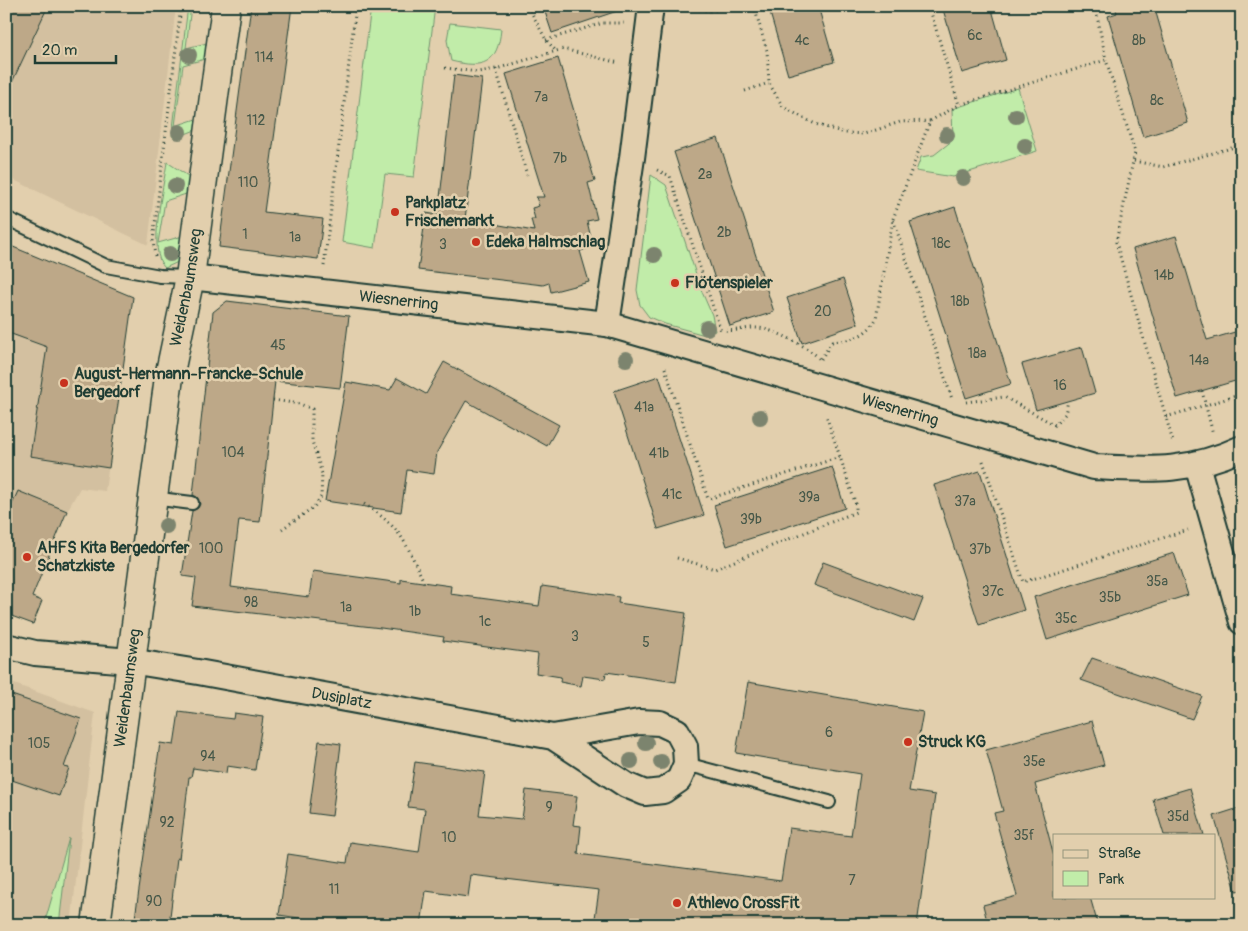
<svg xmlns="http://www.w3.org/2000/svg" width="1248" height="931" font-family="Pangolin,sans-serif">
<rect width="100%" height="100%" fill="#e2cfad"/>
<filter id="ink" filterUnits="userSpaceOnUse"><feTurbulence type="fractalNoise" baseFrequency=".02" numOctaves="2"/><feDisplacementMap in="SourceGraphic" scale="10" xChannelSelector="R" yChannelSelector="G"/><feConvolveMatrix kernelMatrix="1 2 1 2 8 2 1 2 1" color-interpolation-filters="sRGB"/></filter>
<g filter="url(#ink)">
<!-- built -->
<path fill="#d3c0a0" d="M6,6H176L148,245L6,176Z
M6,244L133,297L105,491L80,488L67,511L6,571Z
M6,681L95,713L71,925H6Z"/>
<!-- green -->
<path fill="#c1eca9" stroke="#70946e" d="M188,6H191L186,48L207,43L205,59L183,65L175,126L199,118L198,129L175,138L172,136Z
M371,6H435L414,177L385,174L375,248L342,242Z
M450,23L501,29C498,64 483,69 451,61L447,40Z
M1018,88L1037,151L953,177L916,171L921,157L934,155L953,140L952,109Z
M167,162L191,178L189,193L165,201L158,243L183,236L180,261L165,268C147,253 164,185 167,162Z
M651,175L666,185L702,292L712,315L715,331L705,335L665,324L649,317L640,305L637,290Z
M69,838L59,925H44Z"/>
<!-- building -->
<path fill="#bda888" stroke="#1f3d34" d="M6,6H48L6,95Z
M251,6H292L264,212L323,219L318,259L219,247Z
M543,6H619L620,10L552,33Z
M768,6H818L834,62L788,75Z
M942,6H991L1006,60L962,73Z
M1115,6H1154L1188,123L1143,137L1108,16L1117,13Z
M558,58L595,181L588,183L597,219L587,221L593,247L580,251L589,282L551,292L549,283L543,285L418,270L426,213L438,215L454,75L482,79L465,219L534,231L531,219H535L532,208L539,206L536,197H544L506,74Z
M718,138L774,312L730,326L674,152Z
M955,207L1011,384L966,398L910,222Z
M1176,236L1207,340L1242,330V379L1177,398L1133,249Z
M6,244L133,297L109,468L30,456L47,347L6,332Z
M843,279L858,324L802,343L787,298Z
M227,301L349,316L340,388L275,381L260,522L239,520L231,587L309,597L313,571L401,583V579L451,586L450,594L539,606L542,586L619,597L618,603L686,613L676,682L606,672L605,679L583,676L581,686L560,682L561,677L536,673L538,654L443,641L444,637L381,628L192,606L196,578L182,576L192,511L198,508L200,504L197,497L193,495L213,312Z
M1082,347L1095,393L1036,410L1022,364Z
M444,362L559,425L547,446L466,401L437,452L434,474L407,470L401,512L325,501L346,382L390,390L397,378L426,394Z
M659,376L704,515L658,529L614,391Z
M832,467L845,508L727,546L714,505Z
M980,471L1024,610L979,625L934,485Z
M18,491L67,511L32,597L42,601L33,624L6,614V518Z
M1174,553L1188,595L1047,640L1034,597Z
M823,562L923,599L914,622L814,585Z
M1092,658L1202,696L1192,719L1081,680Z
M748,682L923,712L909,791L935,795L917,925H594L599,890L471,875L468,897L426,891L421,925L381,920V925H346L279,915L288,854L347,863L350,842L419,852L425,809L408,807L415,762L485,772L479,815L522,819L526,790L577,796L573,825L581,826L578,854L781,881L789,828L851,836L860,774L736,753Z
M6,693L81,719L64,767L69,768L59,796L6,778Z
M179,712L233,719L234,713L263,717L255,770L227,766L226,773L193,768L191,777H189L179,859L177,858L169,925H134L160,743L174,745Z
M1092,721L1104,765L1035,784L1054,856V897H1090L1098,925H988L983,905L1017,896L994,813L1003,811L986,750Z
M319,741L341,744L332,816L309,813Z
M1190,788L1204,835H1164L1153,799Z
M1242,807V890L1236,891L1214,816Z"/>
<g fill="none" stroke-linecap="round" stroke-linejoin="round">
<defs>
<path id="service" d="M6,218L106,266L160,276L190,277
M152,498L192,503
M686,764L829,802"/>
<g id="minor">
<path id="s1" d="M190,277L607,324L1094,467C1151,470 1188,473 1242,448"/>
<path d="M607,324L632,158L651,6"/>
<path d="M1197,465L1242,622"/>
<path id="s2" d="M6,646L35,653L130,661L198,672L553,737L626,785L645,793L663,791L679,780L686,764L685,746L677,731L660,723L639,722L553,737"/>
</g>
<g id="tertiary">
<path id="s3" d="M96,925L169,377L190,277L226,6"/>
</g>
</defs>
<!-- service casing -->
<use href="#service" stroke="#1f3d34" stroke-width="16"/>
<!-- minor casing -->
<use href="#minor" stroke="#1f3d34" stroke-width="28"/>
<!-- tertiary casing -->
<use href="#tertiary" stroke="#1f3d34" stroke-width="31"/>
<!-- path -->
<path stroke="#1f3d34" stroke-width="3" stroke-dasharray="1 4" stroke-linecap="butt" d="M528,6L546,40L556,51
M675,6L712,11L731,6
M754,6L767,51L769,83L783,107L815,124L845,133L864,134L900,122L930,121
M929,6L959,105
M1095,6L1106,60
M546,40L603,23H624
M445,68L478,72L496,69L563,49L619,63
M496,69L527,175
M745,91L769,83
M1134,161L1163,167L1242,145
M657,170L670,176L721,331
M893,219L930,121L959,105L1106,60L1135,152L1116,242L1173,442
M155,256L153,241L181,6
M324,266L356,6
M726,330C736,332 747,327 757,328C772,328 812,348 820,360
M821,359L832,342C851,340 866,337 876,319L893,219L952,399
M665,368L708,499L840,457
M1202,391L1213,434
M273,400L300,404L312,409V441L322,474L321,497L314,507L282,529
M966,402L1004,397L1055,425
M1166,417L1242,394
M1054,426L1065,414L1068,401
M983,461L1023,582L1188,530
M364,504C403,529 405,542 424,582
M677,558L715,569L856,512V505L826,415"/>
<!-- service -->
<use href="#service" stroke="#e2cfad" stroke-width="12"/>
<!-- minor -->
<use href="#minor" stroke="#e2cfad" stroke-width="24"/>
<!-- tertiary -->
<use href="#tertiary" stroke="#e2cfad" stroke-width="28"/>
</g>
<!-- trees -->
<g fill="#7b846e">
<circle cx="189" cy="55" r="8"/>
<circle cx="1016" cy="116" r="8"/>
<circle cx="179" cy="132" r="8"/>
<circle cx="947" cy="135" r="8"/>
<circle cx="1025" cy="146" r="8"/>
<circle cx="963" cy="178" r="8"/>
<circle cx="175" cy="186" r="8"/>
<circle cx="170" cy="254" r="8"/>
<circle cx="654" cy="255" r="8"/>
<circle cx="707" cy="328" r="8"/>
<circle cx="626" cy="359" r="8"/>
<circle cx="760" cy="417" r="8"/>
<circle cx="166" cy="526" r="8"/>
<circle cx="646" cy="743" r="8"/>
<circle cx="631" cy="761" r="8"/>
<circle cx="661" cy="762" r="8"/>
</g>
</g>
<!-- markers -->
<g fill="#c8321e" stroke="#e2cfad" stroke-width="2">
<circle cx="395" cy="212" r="5"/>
<circle cx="476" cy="242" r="5"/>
<circle cx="675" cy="283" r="5"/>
<circle cx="64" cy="383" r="5"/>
<circle cx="27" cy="557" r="5"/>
<circle cx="908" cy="742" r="5"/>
<circle cx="677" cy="903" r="5"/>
</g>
<g text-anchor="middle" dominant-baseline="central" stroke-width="5" stroke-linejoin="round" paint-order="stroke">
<!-- number labels -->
<g font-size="14" fill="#465849">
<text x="975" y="35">6c</text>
<text x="802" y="40">4c</text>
<text x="1139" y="40">8b</text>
<text x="264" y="57">114</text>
<text x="541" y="97">7a</text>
<text x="1157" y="100">8c</text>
<text x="256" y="120">112</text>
<text x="560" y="158">7b</text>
<text x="705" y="174">2a</text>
<text x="248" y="182">110</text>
<text x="724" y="232">2b</text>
<text x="245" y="234">1</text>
<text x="295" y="237">1a</text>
<text x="941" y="243">18c</text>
<text x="443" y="244">3</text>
<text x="1164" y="275">14b</text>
<text x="960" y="301">18b</text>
<text x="823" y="311">20</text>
<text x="278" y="345">45</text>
<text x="977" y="353">18a</text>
<text x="1199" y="360">14a</text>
<text x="1060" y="385">16</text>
<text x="644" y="407">41a</text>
<text x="233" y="452">104</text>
<text x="659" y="453">41b</text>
<text x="672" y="494">41c</text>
<text x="809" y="497">39a</text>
<text x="965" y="501">37a</text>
<text x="751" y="519">39b</text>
<text x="211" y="548">100</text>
<text x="980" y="549">37b</text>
<text x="1157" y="581">35a</text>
<text x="993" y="591">37c</text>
<text x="1110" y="597">35b</text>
<text x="251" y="602">98</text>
<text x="346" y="607">1a</text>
<text x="415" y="611">1b</text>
<text x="1066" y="618">35c</text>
<text x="485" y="621">1c</text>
<text x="575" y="636">3</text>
<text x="646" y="642">5</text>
<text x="829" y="732">6</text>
<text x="39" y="743">105</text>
<text x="208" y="756">94</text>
<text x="1034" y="761">35e</text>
<text x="549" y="807">9</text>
<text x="1178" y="816">35d</text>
<text x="167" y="822">92</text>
<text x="1024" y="835">35f</text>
<text x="449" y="837">10</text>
<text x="852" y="880">7</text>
<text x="334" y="889">11</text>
<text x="154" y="901">90</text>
</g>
<!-- poi labels -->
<g font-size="16" font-weight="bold" fill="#1f3d34" stroke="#e2cfad" text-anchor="start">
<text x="405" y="203">Parkplatz<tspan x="405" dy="18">Frischemarkt</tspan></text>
<text x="486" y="242">Edeka Halmschlag</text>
<text x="685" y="283">Flötenspieler</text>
<text x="74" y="374">August-Hermann-Francke-Schule<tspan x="74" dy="18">Bergedorf</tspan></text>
<text x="37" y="548">AHFS Kita Bergedorfer<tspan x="37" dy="18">Schatzkiste</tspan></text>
<text x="918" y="742">Struck KG</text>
<text x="687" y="903">Athlevo CrossFit</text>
</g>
<!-- street labels -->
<g font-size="16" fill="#1f3d34" stroke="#e2cfad">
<text stroke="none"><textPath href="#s3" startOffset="644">Weidenbaumsweg</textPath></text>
<text stroke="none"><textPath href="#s1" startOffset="210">Wiesnerring</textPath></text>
<text stroke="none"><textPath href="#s1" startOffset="725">Wiesnerring</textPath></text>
<text stroke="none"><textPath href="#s3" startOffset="239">Weidenbaumsweg</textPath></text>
<text stroke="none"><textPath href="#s2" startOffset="340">Dusiplatz</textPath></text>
</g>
</g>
<!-- margin -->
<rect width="1248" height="931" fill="none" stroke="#e2cfad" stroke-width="25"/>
<rect x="12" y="12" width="1223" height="906" fill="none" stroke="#1f3d34" stroke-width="2" filter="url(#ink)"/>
<!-- legend -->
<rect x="1053" y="834" width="162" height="65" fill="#e2cfad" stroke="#94957d"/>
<rect x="1063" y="850" width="25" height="8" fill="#e2cfad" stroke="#94957d"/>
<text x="1098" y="858" font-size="15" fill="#1f3d34">Straße</text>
<rect x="1063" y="871" width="25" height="15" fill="#c1eca9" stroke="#94957d"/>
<text x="1098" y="884" font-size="15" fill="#1f3d34">Park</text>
<!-- scale -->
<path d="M35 55v8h81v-8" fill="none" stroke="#1f3d34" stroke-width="2.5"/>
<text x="42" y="55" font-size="15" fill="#1f3d34" stroke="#e2cfad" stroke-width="4" paint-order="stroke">20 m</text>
</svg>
